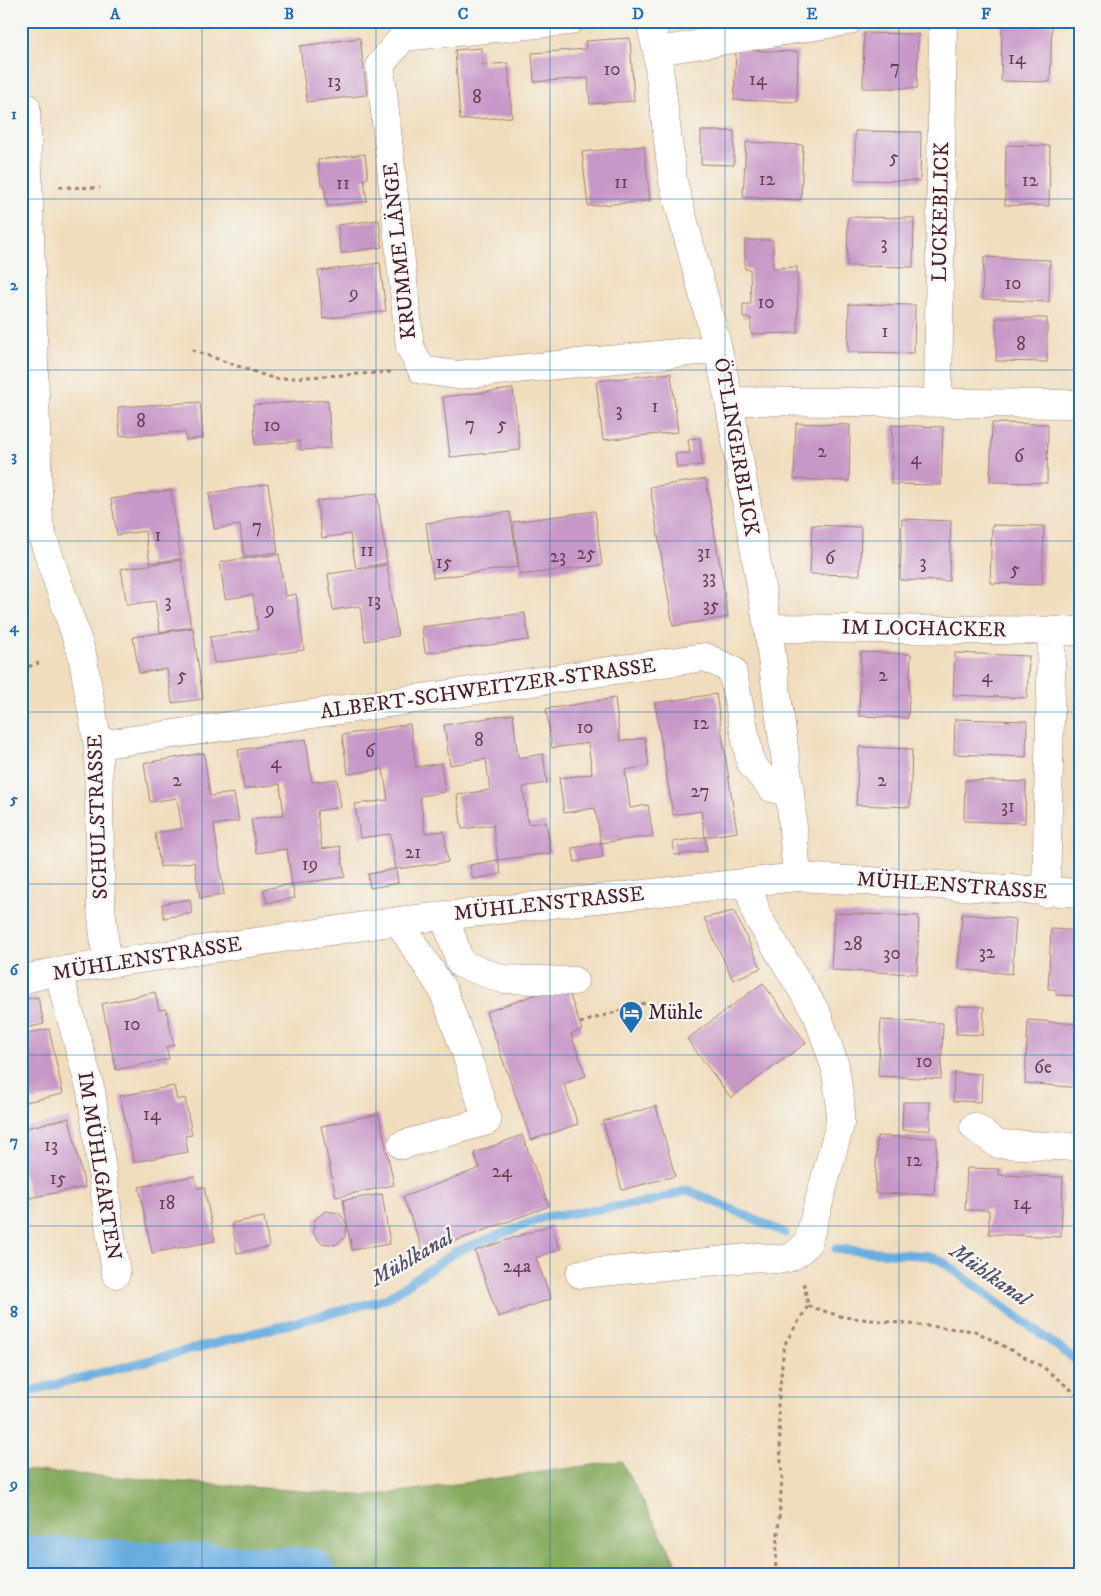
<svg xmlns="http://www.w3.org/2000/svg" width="1101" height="1596" font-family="'IM FELL DW Pica',serif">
<rect width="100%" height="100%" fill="#f6f6f2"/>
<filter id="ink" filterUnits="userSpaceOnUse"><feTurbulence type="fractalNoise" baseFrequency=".02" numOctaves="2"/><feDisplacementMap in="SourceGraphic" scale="10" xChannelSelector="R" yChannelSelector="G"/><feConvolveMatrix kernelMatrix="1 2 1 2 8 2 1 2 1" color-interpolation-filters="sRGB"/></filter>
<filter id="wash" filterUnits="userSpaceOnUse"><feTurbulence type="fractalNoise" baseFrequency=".0096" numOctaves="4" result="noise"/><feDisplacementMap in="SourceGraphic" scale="20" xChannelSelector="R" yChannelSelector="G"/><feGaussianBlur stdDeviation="1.12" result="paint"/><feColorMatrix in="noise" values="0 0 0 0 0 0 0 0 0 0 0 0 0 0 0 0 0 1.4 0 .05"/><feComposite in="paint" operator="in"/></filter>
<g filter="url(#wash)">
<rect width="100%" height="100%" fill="#f0ddbd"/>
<!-- forest -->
<path fill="#86aa5e" stroke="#686444" d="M621,1461L683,1575H21V1470L370,1496Z"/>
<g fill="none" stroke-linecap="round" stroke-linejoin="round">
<!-- stream -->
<path stroke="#69addf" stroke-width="9" d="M836,1249L930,1256L943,1262L1080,1363
M21,1389L30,1391L386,1299L455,1252L545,1217L648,1202L688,1190L785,1233"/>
<!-- river -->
<path stroke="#69addf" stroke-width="55" d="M21,1563L308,1575"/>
</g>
<g id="blocks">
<!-- building -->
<path fill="#c797c7" d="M1002,23L1052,24L1050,82L1001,81Z
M864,33L918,34L917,88H863Z
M360,38L367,95L307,102L300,46Z
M630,38L634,101L590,104L588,78L534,82L532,53L586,49L585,41Z
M481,48L482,65L508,63L512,117L460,120L455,50Z
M736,50L798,52L797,102L734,100Z
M701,131H734V165L701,164Z
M855,131L921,132L920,181L855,180Z
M746,142L803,145L801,200L743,197Z
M1006,145L1050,146L1049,206L1005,205Z
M644,146L650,201L588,206L582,152Z
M365,154L368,178L364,179L367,201L327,206L324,184L321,185L318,160Z
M848,217L914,218L913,267L847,266Z
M379,220L382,247L341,253L338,225Z
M745,240H773V268L797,267L798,333L751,334V318H743V304H751L750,269H745Z
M984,257L1050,260L1049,302L982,299Z
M380,263L386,311L323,319L318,271Z
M849,304L915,305L914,353L848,352Z
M996,318H1047V362L996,361Z
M671,373L678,432L603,440L596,381Z
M513,389L520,450L450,457L443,397Z
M328,400L331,448L300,450V441L255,445L253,405Z
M200,402L203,438L186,440L185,432L120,436L118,407Z
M796,423L850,425L849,481L794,479Z
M992,423L1048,424L1047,483L990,482Z
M892,425L943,427L941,485L891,484Z
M700,438L702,465L677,468L675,454L690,453L688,439Z
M706,479L728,617L673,626L650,487Z
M268,484L278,552L244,557L240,525L214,529L209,493Z
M171,490L181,559L150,563L145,531L117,535L111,499Z
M377,493L387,563L356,568L350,534L322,538L317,501Z
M595,511L602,565L520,575L513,522Z
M510,512L518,567L433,578L426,523Z
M902,519L951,521L949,581L900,580Z
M812,525L861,527L860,575L810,574Z
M992,525L1044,526L1042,585L990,583Z
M279,554L285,596L296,594L304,650L214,663L210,637L258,630L253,595L225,599L220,562Z
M181,560L191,627L160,632L155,601L127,605L121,569Z
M387,565L398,636L365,641L360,606L333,610L328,574Z
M525,613L529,640L425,653L422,627Z
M193,628L203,699L172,703L167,669L139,673L133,637Z
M861,652L911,654L908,718L859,716Z
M955,653L1029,656L1027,698L953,695Z
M716,694L737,832L705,837L707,851L675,855L673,842L705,837L701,811L673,815L655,703Z
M615,698L620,741L645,738L649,766L625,770L630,808L648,805L653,836L601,843L595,808L564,813L559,778L592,774L588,743L552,748L546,709Z
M513,714L518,758L543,754L547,783L523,787L528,824L546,822L551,853L498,860L493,825L462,829L457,795L490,790L486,759L450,765L444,725Z
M955,719L1027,721L1026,757L954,754Z
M410,724L416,767L441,763L445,792L420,796L425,833L444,831L448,862L396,869L390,834L360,838L355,804L388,800L383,769L348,774L342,735Z
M306,739L312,782L337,779L341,807L317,811L322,849L340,846L345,877L292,884L287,849L256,853L251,819L284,815L280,784L244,789L238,750Z
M859,747L912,749L910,807L856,805Z
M204,753L210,796L234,793L239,821L214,825L224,895L200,898L194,862L160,867L155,833L182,829L177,798L150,802L144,763Z
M965,780L1026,782L1025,823L964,821Z
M601,843L603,857L575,862L572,848Z
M498,860L501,874L473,879L470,865Z
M396,869L398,883L370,888L368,874Z
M292,884L295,898L267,903L264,889Z
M190,899L192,913L164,918L162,904Z
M734,911L761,968L733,980L704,918Z
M834,913L919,916L917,974L831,970Z
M962,914L1016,919L1012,974L958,969Z
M1051,929L1080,931V996L1056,995V989H1048Z
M763,983L806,1043L731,1098L687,1039Z
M566,984L582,1030L571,1034L586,1076L564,1084L578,1124L531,1140L486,1012Z
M155,992L159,1010L166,1009L174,1045L166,1047L169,1059L116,1070L102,1004Z
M38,997L44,1024L21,1029V1000Z
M957,1006L984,1007L983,1035L956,1034Z
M881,1020L943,1023L941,1079L878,1076Z
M1028,1020L1080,1024V1088L1025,1083Z
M49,1029L63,1094L21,1103V1034Z
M954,1073L982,1074L981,1102L953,1101Z
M174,1086L177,1100L185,1098L192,1135L185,1136L188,1152L134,1162L120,1096Z
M903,1102H930V1130H902Z
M656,1106L675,1176L622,1190L603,1121Z
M379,1114L394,1185L336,1197L321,1126Z
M69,1118L85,1187L30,1198L21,1162V1129Z
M522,1135L549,1206L424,1253L403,1197L480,1168L474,1153Z
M877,1136L937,1138L934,1195L875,1193Z
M967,1168L999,1169V1175L1063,1177L1061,1237L989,1234V1210H965Z
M194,1176L197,1188L204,1187L215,1241L152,1253L139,1187Z
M382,1194L390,1244L352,1250L347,1224L345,1237L335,1245L321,1243L313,1232L315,1219L326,1211L339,1213L347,1224L343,1200Z
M264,1217L269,1247L237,1253L232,1223Z
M551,1225L560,1249L536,1258L551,1299L498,1317L475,1251Z"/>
</g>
</g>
<g filter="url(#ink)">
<use href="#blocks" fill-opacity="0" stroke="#9d7e74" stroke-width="1"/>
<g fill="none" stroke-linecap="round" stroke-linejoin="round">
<defs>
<path id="minor" d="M569,21L403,37L380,65L410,347L422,370L457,375L718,349
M650,21L657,51L673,182L718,349L729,401L768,628L790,793L797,877
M657,51L848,21
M26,107L39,526L82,654L98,745L101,907L107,964
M729,401L1080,404
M938,403L943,21
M768,628L1080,631
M98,745L705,657L732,670L751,764L772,788L790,793
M1046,893L1052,631
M444,915L461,964L502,979L574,981
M398,921L443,990L466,1053L487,1121L402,1145
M58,971L91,1091L116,1274
M21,980L58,971L398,921L797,877L1080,893
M974,1127L998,1144L1080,1147
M580,1274L759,1257C783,1261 792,1262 808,1242L840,1124V1101L835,1066L817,1014L757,916L748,883"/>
</defs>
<!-- minor casing -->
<use href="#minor" stroke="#9d7e74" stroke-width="29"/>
<!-- path -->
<path stroke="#9d7e74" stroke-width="3" stroke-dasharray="4 4" stroke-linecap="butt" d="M59,187L100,188
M192,350L275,379L391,372
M21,669L39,663
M580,1023L645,1003
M808,1306L843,1317L975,1331L1043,1367L1080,1397
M775,1575L782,1478L778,1406L784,1345L808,1306L804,1283"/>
<!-- minor -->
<use href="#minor" stroke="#fff" stroke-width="28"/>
</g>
</g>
<!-- grid -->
<path fill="none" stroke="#1f6fb2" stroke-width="1" stroke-opacity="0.55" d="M202,21V1575M376,21V1575M550,21V1575M725,21V1575M899,21V1575M21,199H1080M21,370H1080M21,541H1080M21,712H1080M21,884H1080M21,1055H1080M21,1226H1080M21,1397H1080"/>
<!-- icons -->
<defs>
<symbol id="hotel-pin" viewBox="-11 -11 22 30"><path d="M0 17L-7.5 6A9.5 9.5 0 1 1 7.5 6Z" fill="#1f6fb2" stroke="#f6f6f2"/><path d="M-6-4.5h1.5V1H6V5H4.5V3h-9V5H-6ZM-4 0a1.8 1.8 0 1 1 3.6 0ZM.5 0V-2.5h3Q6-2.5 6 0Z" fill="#fff"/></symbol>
</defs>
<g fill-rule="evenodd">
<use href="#hotel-pin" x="617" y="999" width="28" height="38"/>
</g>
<g text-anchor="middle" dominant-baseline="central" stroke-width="4.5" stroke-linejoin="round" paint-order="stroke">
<!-- number labels -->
<g font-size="19" fill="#693d52">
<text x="1017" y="58">14</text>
<text x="895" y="67">7</text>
<text x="612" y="69">10</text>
<text x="758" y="79">14</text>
<text x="334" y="81">13</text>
<text x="477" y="97">8</text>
<text x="894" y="157">5</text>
<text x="767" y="179">12</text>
<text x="1030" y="180">12</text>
<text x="621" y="182">11</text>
<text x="343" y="183">11</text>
<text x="884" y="243">3</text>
<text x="1013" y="283">10</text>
<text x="354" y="293">9</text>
<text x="766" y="302">10</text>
<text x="885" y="331">1</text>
<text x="1021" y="344">8</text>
<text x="655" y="406">1</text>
<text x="619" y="410">3</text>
<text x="141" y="421">8</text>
<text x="470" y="424">7</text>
<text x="502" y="424">5</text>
<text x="272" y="425">10</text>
<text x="822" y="451">2</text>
<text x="1019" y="456">6</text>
<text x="916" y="458">4</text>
<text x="257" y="526">7</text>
<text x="158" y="535">1</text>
<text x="367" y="550">11</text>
<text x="704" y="552">31</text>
<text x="586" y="553">25</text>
<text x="558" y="556">23</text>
<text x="830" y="558">6</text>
<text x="444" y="562">15</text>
<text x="923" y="562">3</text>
<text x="1015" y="569">5</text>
<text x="709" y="577">33</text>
<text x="374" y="600">13</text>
<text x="168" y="601">3</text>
<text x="711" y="605">35</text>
<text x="270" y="609">9</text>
<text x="182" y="675">5</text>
<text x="883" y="675">2</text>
<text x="987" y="676">4</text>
<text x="701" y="723">12</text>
<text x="585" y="727">10</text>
<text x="479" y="740">8</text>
<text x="370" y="751">6</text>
<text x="276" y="762">4</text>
<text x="177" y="780">2</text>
<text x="882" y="780">2</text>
<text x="700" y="791">27</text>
<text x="1008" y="806">31</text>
<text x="413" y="852">21</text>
<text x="310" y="864">19</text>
<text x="853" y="944">28</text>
<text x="987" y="952">32</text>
<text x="892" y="953">30</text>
<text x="132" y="1024">10</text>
<text x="924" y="1061">10</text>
<text x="1043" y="1067">6e</text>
<text x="152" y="1114">14</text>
<text x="51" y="1145">13</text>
<text x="914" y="1160">12</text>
<text x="502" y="1171">24</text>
<text x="58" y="1178">15</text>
<text x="167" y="1203">18</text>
<text x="1022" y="1203">14</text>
<text x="517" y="1266">24a</text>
</g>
<!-- street labels -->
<g font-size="21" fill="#4a1f2b" stroke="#f6f6f2">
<text transform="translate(941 212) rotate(-89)">LUCKEBLICK</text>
<text transform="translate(400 251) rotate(-96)">KRUMME LÄNGE</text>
<text transform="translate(736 447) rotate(80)">ÖTLINGERBLICK</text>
<text transform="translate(924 629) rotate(1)">IM LOCHACKER</text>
<text transform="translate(488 689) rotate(-8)">ALBERT-SCHWEITZER-STRASSE</text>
<text transform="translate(98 817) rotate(-92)">SCHULSTRASSE</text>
<text transform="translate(952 886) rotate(4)">MÜHLENSTRASSE</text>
<text transform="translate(549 904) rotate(-6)">MÜHLENSTRASSE</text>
<text transform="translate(147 959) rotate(-9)">MÜHLENSTRASSE</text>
<text transform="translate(99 1166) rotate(81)">IM MÜHLGARTEN</text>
</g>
<!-- poi labels -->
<g font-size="21" fill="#4a1f2b" stroke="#f6f6f2" text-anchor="start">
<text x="648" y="1013">Mühle</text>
</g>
<!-- water labels -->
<g font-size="22" font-style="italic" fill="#55516a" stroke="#f6f6f2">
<text transform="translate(412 1258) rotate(-30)">Mühlkanal</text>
<text transform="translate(990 1275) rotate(35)">Mühlkanal</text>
</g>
</g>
<!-- margin -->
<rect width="1101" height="1596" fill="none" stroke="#f6f6f2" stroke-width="55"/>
<rect x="28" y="28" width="1046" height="1540" fill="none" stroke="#1f6fb2" stroke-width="2"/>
<g font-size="16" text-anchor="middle" font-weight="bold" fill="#1f6fb2">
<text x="115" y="19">A</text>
<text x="289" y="19">B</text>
<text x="463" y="19">C</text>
<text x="638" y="19">D</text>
<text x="812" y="19">E</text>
<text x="986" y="19">F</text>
<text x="14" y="119">1</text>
<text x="14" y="290">2</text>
<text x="14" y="461">3</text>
<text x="14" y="632">4</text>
<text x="14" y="804">5</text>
<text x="14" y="975">6</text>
<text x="14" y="1146">7</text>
<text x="14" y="1317">8</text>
<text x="14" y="1489">9</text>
</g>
</svg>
